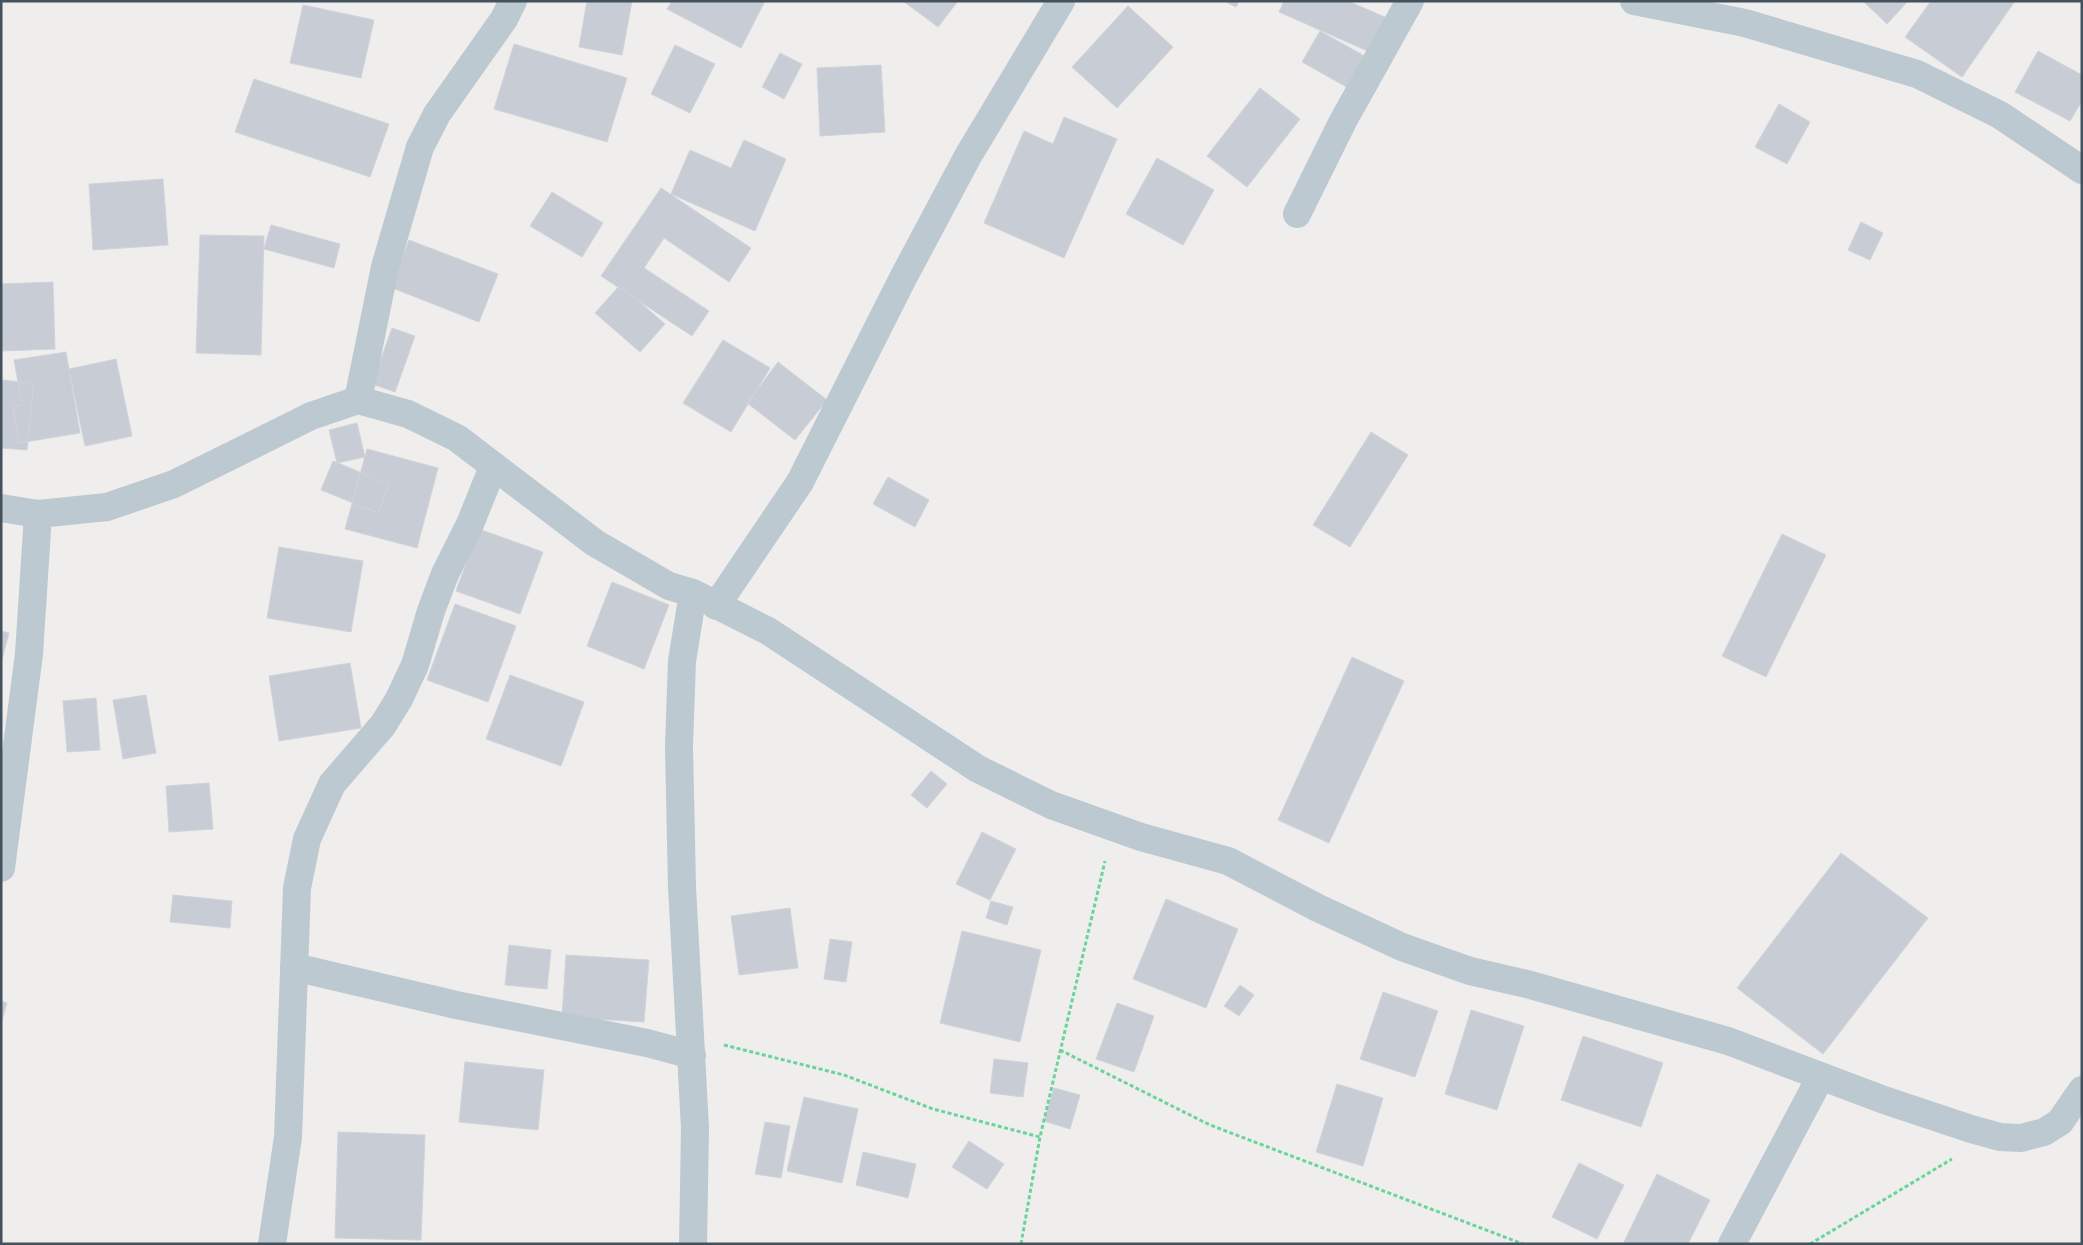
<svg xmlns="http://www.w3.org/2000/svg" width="2083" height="1245" font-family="Barlow,sans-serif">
<rect width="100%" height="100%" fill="#f0eded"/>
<!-- building -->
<path fill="#c8ccd4" stroke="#d0d4da" d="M587,1H632L622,55L579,47Z
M672,1H765L741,48L667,9Z
M903,1H958L938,27Z
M1224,1H1239L1236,7Z
M1284,1H1348L1387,18L1372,53L1279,12Z
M1863,1H1908L1887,24Z
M1931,1H2015L1962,77L1905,37Z
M303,5L374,20L361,78L290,63Z
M1128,6L1173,47L1117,108L1072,67Z
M1320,31L1368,58L1350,89L1302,62Z
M514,44L627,78L607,142L494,109Z
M675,45L715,64L690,113L651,94Z
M2038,51L2082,75V101L2070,121L2015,92Z
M780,53L802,64L784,99L762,87Z
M881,65L885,132L820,136L817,68Z
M254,79L389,124L370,177L235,132Z
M1260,88L1300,119L1247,187L1207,156Z
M1779,104L1810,122L1787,164L1755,147Z
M1064,117L1117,139L1064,258L984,223L1024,131L1053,144Z
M744,140L786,159L755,231L671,194L690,150L731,168Z
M1157,158L1214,190L1183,245L1126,214Z
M163,179L168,245L93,250L89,184Z
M661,188L751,248L729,282L664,238L644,268L709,311L692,336L601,276Z
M552,192L603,223L582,257L530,226Z
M1861,222L1883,233L1870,260L1848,250Z
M271,225L340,244L334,268L264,249Z
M200,235L264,236L261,355L196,353Z
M409,240L498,274L479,322L390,287Z
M53,282L55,349L1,351V284Z
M620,285L665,324L640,352L595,313Z
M392,328L415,336L395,392L372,384Z
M723,340L770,368L731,432L683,403Z
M66,352L80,433L19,443L13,407L22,405L14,360Z
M116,359L132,436L85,446L69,369Z
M778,362L827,400L795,440L747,403Z
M1,380L34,383L27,450L1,448Z
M357,423L365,457L337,463L329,430Z
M1371,432L1408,455L1350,547L1313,525Z
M367,449L438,468L417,548L345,529Z
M333,461L389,484L378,513L321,490Z
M888,477L929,500L915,527L873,504Z
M479,529L543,552L520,614L456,591Z
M1782,534L1826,555L1766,677L1722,656Z
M279,547L363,561L351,632L267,618Z
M612,582L669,605L644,669L587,646Z
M455,604L516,626L488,702L427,680Z
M1,631L9,633L1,663Z
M1352,657L1404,681L1329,843L1278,820Z
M350,663L361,728L279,741L269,676Z
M510,675L584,702L561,766L486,739Z
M146,695L156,753L123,759L113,700Z
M96,698L100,750L67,752L63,701Z
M931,771L947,784L927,808L911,795Z
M209,783L213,829L169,832L166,786Z
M982,832L1016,849L990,900L956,884Z
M1841,853L1928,918L1823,1054L1737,988Z
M173,895L232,901L230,928L170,922Z
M1166,899L1238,929L1206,1008L1133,979Z
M991,901L1013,907L1007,925L986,918Z
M790,908L798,968L739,975L731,916Z
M962,931L1041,950L1020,1042L940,1023Z
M830,939L852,942L846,982L824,979Z
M509,945L551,950L547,989L505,985Z
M566,955L649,960L644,1022L562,1017Z
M1240,985L1254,995L1239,1016L1224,1006Z
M1383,992L1438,1011L1415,1077L1360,1059Z
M1,1001L7,1003L1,1023Z
M1117,1003L1154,1016L1134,1072L1096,1059Z
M1471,1010L1524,1026L1497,1110L1445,1094Z
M1583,1036L1663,1063L1641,1127L1561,1100Z
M994,1059L1028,1063L1023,1097L990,1093Z
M465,1062L544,1070L538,1130L459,1122Z
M1337,1084L1383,1098L1363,1166L1316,1152Z
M1054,1088L1080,1095L1070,1129L1044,1121Z
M804,1097L858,1109L842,1183L787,1171Z
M765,1122L790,1126L781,1178L755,1174Z
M338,1132L425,1135L421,1240L335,1238Z
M969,1141L1004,1164L987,1189L952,1167Z
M863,1152L916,1164L908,1198L856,1185Z
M1579,1163L1624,1185L1597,1239L1552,1217Z
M1657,1174L1710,1200L1688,1244H1623Z"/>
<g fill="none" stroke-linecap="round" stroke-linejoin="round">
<!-- path -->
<path stroke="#6ad59a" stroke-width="3" stroke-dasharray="4 2.5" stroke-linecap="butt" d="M724,1045L844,1075L933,1109L1040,1137
M1060,1050L1210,1125L1523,1244
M1021,1244L1040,1137L1105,861
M1810,1244L1952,1159"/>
<!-- minor -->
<path stroke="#bcc9d1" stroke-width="28" d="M1634,1L1745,23L1917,74L2000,115L2082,170
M1297,214L1343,121L1410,1
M358,400L385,267L420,147L437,114L504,19L513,1
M1,508L38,514L107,507L174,484L311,416L358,400L408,414L457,438L595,543L669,586L693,593L768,631L978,769L1051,805L1141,837L1228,861L1318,908L1402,947L1470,971L1527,984L1728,1041L1884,1100L1971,1129L2000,1137L2021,1138L2044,1132L2060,1122L2082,1090
M716,606L800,482L903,278L968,156L1061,1
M1,868L29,654L38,514
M294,967L456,1005L647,1043L692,1055
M272,1244L288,1137L297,888L307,839L332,784L383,725L399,699L415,665L431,611L445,574L470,524L493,467
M693,1244L695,1128L682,887L679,747L682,661L693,593
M1732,1244L1821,1076"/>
</g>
<!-- border -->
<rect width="2083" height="1245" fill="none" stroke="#43525d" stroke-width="5"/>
</svg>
